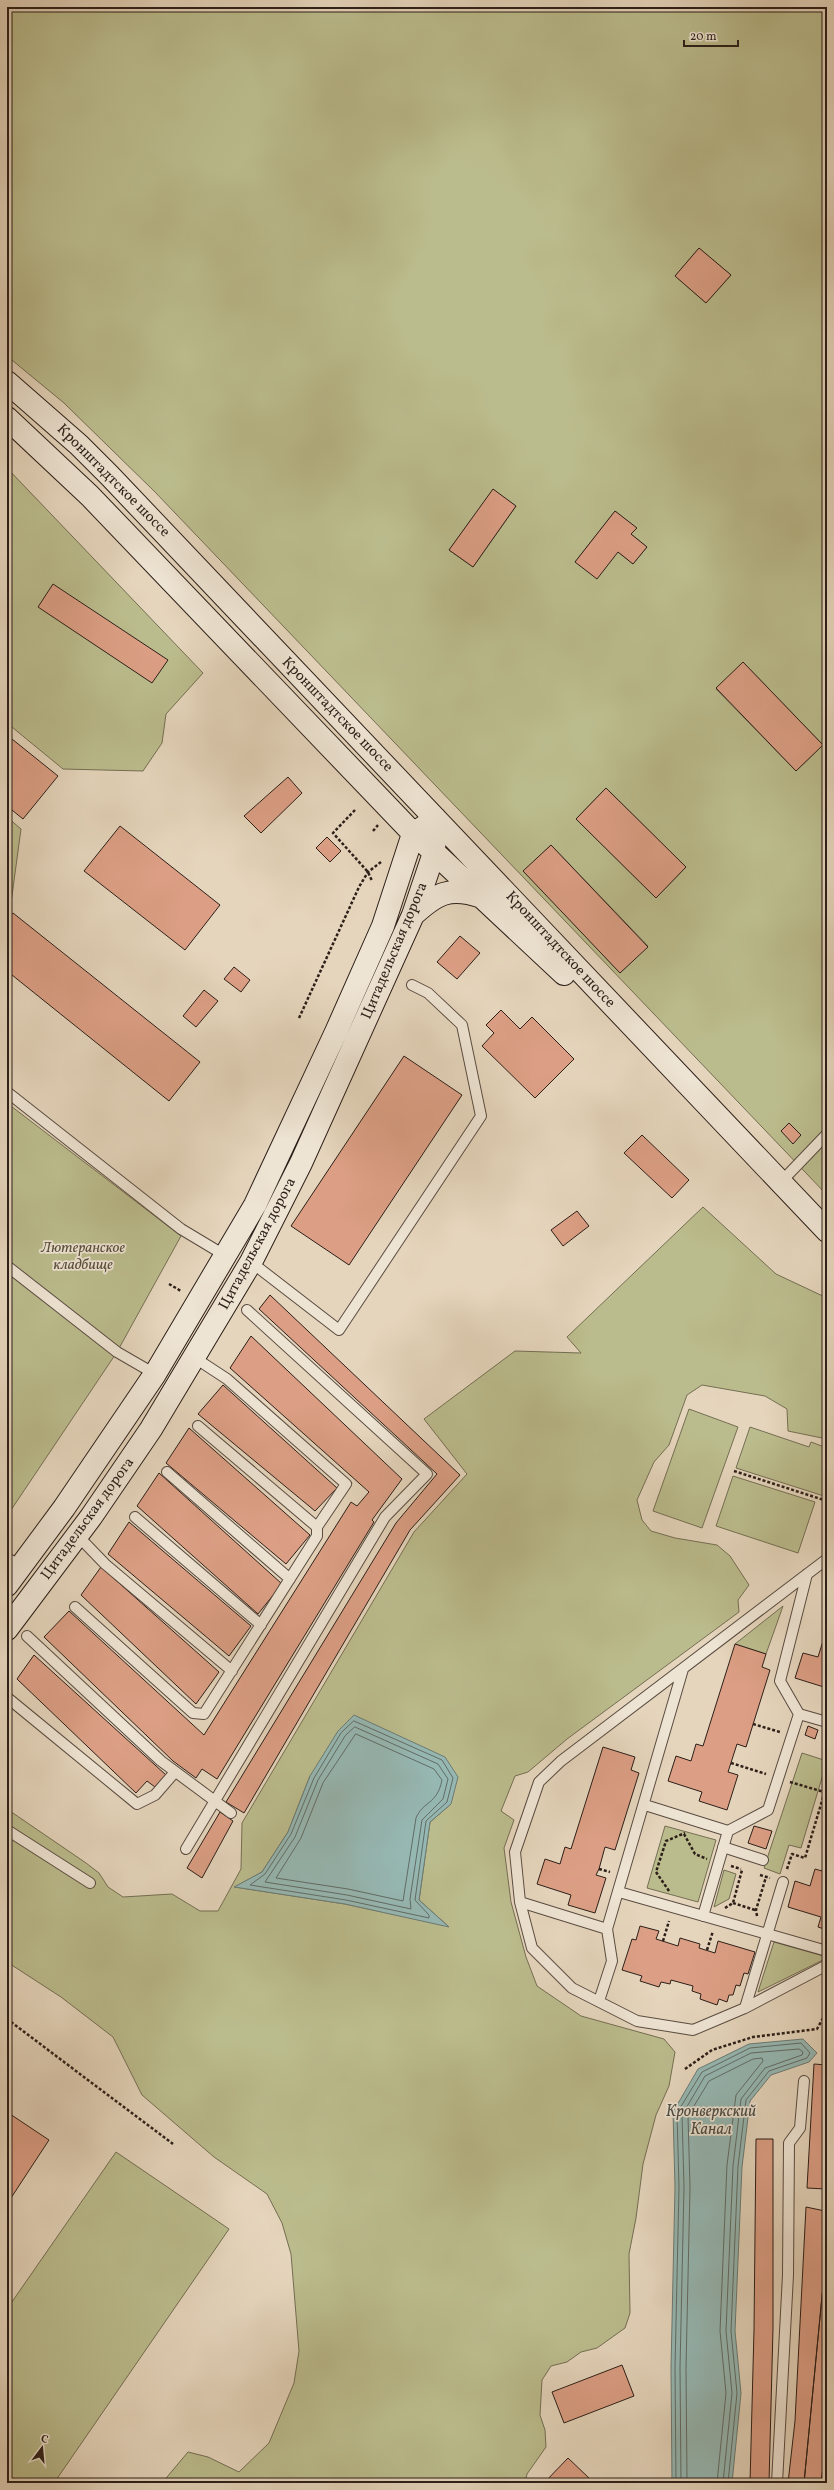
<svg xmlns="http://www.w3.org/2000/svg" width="834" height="2490" font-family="Vollkorn,serif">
<rect width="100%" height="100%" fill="#e5d5bc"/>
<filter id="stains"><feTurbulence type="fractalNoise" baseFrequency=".005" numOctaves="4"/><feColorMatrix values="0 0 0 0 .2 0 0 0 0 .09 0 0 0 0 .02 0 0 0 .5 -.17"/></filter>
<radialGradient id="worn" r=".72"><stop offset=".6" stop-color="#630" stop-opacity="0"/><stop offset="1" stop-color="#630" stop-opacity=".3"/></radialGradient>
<!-- green -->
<path fill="#bbbc8d" stroke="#746e53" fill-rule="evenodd" d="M7,7H827V1195L155,492L64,403L7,356ZM699,248L731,275L706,303L675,276ZM493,490L516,506L473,567L449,550ZM615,511L636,528L631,534L647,547L633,564L618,552L575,562ZM743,662L823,745L796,771L716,689ZM606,788L686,867L656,898L576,819ZM551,845L648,946L620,973L524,871Z
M7,468L203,673L166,714L162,743L143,771L63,769L7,723Z
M7,817L21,829L11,903L7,900Z
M7,1103L181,1236L117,1352L7,1516Z
M703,1207L776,1274L827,1298V1439L788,1431L787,1409L765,1396L702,1385L687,1395L669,1445L654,1462L637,1500L642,1520L651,1531L675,1538L717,1545L730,1556L749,1585L738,1600L739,1612L567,1739L528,1772L515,1776L501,1811L514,1820L504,1848L511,1902L526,1957L537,1986L581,2016L664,2039L675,2052L669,2086L656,2115L643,2164L636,2218L629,2254L630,2313L625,2328L597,2348L581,2352L567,2362L551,2366L542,2380L540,2415L545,2430L546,2447L527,2474L525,2483H162L188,2452L208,2457L239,2472L269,2443L294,2383L299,2351L291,2254L282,2223L267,2194L214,2157L142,2095L113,2037L61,1997L7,1962V1809L86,1863L99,1873L108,1887L123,1897L172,1894L200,1911H218L241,1869L242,1823L414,1532L467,1474L424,1419L515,1351L581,1353L567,1337ZM310,1776L451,1804L430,1822L419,1900L448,1926L345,1904L235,1887L262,1872L288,1832Z
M689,1409L738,1427L702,1528L653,1511Z
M750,1427L809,1447L811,1442L827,1448V1497L736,1468Z
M733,1476L815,1502L798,1553L716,1526Z
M783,1606L766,1654L735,1644Z
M802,1753L827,1761L801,1848L789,1845L780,1874L764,1868Z
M665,1826L716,1840L698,1902L647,1888Z
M724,1870L736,1874L729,1899L714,1907Z
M774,1942L827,1957V1958L758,1992Z
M116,2152L229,2229L54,2483H7V2309Z"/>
<!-- water -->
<path fill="#96b8b3" stroke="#6c7b75" d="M354,1715L445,1757L458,1777L451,1804L430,1822L419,1900L449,1927L345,1904L234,1887L262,1872L288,1832L310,1776L338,1731Z
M803,2039L817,2053L809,2062L771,2075L750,2101L742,2167L735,2331L741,2393L732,2483H672L671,2368L675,2187L673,2112L698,2069L749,2044Z"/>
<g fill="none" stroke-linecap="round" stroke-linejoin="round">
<!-- shore -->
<path stroke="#616c66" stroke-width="1" d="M354,1721L442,1760L453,1778L447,1802L426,1821L415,1900L429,1915V1918L346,1900L250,1885L265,1874L291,1834L314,1778L341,1733Z
M355,1727L438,1764L448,1779L443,1799L422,1820L410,1899L411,1909L347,1895L265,1882L295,1837L318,1780L345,1736Z
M356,1734L434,1769L442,1780C437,1805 423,1801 416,1818L403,1901L348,1889L276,1878L301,1838L323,1783Z
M676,2483L675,2368L679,2187L677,2113L702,2072L750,2048L801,2043L810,2053L807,2058L769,2071L746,2100L738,2166L731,2331L737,2393L728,2483
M681,2483L680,2368L684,2187L682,2115L705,2076L751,2053L799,2049L803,2052L802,2055L765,2068L741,2099L733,2166L726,2331L732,2393L723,2483
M687,2483L686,2368L690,2187L688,2116L709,2081L753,2059L762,2058L763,2061L736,2095L727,2165L720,2331L726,2393L717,2483"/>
</g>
<!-- building -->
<path fill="#dc9f85" stroke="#2c1f19" d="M699,248L731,275L706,303L675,276Z
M493,489L516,506L473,567L449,550Z
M615,511L637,528L631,534L647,547L633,564L618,552L597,579L575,562Z
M53,584L168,660L152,683L38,607Z
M743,662L823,745L796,771L716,688Z
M7,735L58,776L23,819L7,806Z
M288,777L302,793L261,833L244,816Z
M606,788L686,867L656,898L576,819Z
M120,826L220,905L185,950L84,871Z
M327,837L341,851L330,862L316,848Z
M551,845L648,947L620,973L523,871Z
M13,913L200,1062L169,1101L7,971V920Z
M460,936L480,953L457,979L437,962Z
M234,967L250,980L241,992L224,979Z
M204,990L218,1001L196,1027L183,1016Z
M501,1010L520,1029L532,1017L574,1059L535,1098L482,1046L494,1033L486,1025Z
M404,1056L462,1095L349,1265L291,1226Z
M789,1123L801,1135L793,1144L781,1131Z
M642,1135L689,1180L672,1198L624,1153Z
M577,1211L589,1226L563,1246L551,1230Z
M270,1295L460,1475L410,1530L244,1813L226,1802L396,1523L437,1474L259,1309Z
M251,1336L402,1479L372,1520L374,1522L217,1779L202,1769L196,1778L173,1761L44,1637L69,1611L204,1735L351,1502L357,1506L369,1492L230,1368Z
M223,1385L337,1488L315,1511L198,1414Z
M189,1428L310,1535L286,1564L166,1463Z
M159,1473L282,1584L258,1614L137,1506Z
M129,1522L251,1626L229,1656L108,1554Z
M101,1567L219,1672L196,1704L81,1595Z
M823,1641L827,1642V1688L795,1678L803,1653L818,1657Z
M735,1644L766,1654L762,1667L770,1670L746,1747L737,1744L728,1772L738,1775L727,1810L699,1801L702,1792L668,1781L676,1756L691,1761L696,1744L703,1746Z
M34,1655L166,1775L155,1787L147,1781L136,1793L17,1679Z
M808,1726L818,1730L815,1739L805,1735Z
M603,1747L635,1757L631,1770L639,1773L615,1850L605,1847L599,1869L596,1875L606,1878L595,1913L568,1905L571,1895L537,1884L545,1859L560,1864L565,1847L571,1849Z
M220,1812L233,1821L202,1878L187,1868Z
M754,1826L772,1831L766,1849L748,1843Z
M827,1855V1930L818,1927L821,1917L788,1907L795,1881L810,1886L815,1869L822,1871Z
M640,1926L659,1931L656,1939L678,1946L680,1938L700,1944L699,1948L715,1953L718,1941L755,1952L748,1974L744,1973L740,1986L736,1985L733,1995H729L727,2002L719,1999L717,2005L700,1999L701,1994L692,1991L693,1986L671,1980L670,1984L661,1982L659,1987L640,1981L642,1976L622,1970L632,1939L636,1940Z
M814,2064L827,2065L825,2189L807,2188Z
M827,2074V2190L825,2189Z
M7,2112L49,2140L7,2204Z
M756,2139H773V2328L769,2483H750L754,2330Z
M806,2207L825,2211L823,2286L804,2483H788L795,2421Z
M825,2211H827V2433L821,2483H804L823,2286Z
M622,2365L634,2396L564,2423L552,2392Z
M568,2458L589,2478L584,2483H544Z"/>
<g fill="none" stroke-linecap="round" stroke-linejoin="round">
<defs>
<path id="lane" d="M7,1092L181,1229L226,1256
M780,1183L827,1134
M251,1262L339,1330L481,1116L462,1025L428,993L412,985
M7,1266L117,1352L155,1374
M195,1358L227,1379L346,1484L317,1527
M167,1472L290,1579
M135,1517L261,1625
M78,1536L105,1564L232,1671
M7,1558L21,1566
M827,1559L561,1761L539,1782L515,1852L520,1902L532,1948L572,1988L637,2021L693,2030L745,2008L827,1965
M807,1574L780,1681L799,1714L827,1722
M75,1607L193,1713L204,1714L317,1536V1527L198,1426
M27,1636L161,1761L231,1813
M9,1699L137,1804L155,1795L175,1772
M645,1805L728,1831L768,1810L799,1714
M7,1830L90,1883
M723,1847L763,1860
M186,1849L385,1517L427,1474L247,1310
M619,1892L827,1951
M520,1902L607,1929
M703,1916L728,1831
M599,2001L612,1961L607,1929L683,1669
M745,2008L783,1882
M777,2483L788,2275L789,2143L800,2128L804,2081"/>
<path id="secondary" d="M7,382L79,445L110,476L827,1231
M7,418L90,496L407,827L564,974
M413,915C437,893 450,886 482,897
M7,1585L64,1508L155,1374L255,1205L336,1032L383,926L413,834L425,826
M7,1629L91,1517L151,1429L251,1262L301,1163L413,915L434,853L435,818"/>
</defs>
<!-- lane casing -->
<use href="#lane" stroke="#5a4c42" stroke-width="12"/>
<!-- secondary casing -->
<use href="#secondary" stroke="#2c1f19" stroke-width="24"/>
<!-- path -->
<path stroke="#2c1f19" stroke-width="2.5" stroke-dasharray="3 2" stroke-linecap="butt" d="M355,810L333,833L368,872L372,881
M373,831L378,825
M299,1018L359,887L368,872L381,862
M169,1284L181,1291
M734,1471L827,1501
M825,1546L827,1535
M753,1724L780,1732
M731,1763L766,1774
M790,1782L824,1792
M684,1834L695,1854L707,1859
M731,1866L741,1869
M599,1869L610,1872
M787,1869L792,1854L805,1858L827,1784
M760,1875L770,1878
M669,1891L656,1872L666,1841L685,1833
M733,1903L755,1910
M725,1908L733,1903L742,1870
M757,1916L756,1910L766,1877
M663,1941L669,1921
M707,1950L713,1931
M7,2019L173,2144
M685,2069L712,2050L753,2037L817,2029L827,2011"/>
<!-- lane -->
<use href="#lane" stroke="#eee4d3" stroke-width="10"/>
<!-- secondary -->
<use href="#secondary" stroke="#eee4d3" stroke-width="22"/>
</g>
<g text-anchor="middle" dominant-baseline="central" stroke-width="3.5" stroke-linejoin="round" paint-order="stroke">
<!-- street labels -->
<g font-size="15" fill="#2c1f19" stroke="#eee4d3">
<text transform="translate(113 481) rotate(45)">Кронштадтское шоссе</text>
<text transform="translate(337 715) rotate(46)">Кронштадтское шоссе</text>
<text transform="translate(560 950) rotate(47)">Кронштадтское шоссе</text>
<text transform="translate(395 951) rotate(-67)">Цитадельская дорога</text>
<text transform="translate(258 1244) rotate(-62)">Цитадельская дорога</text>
<text transform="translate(88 1519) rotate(-54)">Цитадельская дорога</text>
</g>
<!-- park labels -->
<g font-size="15" font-style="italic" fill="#574e3c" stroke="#eee4d3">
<text x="83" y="1248">Лютеранское<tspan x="83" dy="17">кладбище</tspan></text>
</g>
<!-- water labels -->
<g font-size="16" font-style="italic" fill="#4c4d47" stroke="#eee4d3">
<text x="711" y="2112">Кронверкский<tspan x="711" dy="18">Канал</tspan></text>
</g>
</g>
<!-- margin -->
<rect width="834" height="2490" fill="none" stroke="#e5d5bc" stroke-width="24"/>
<rect x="8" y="8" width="818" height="2474" fill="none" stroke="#2c1f19" stroke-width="2"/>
<rect x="12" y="12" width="810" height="2466" fill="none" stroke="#2c1f19"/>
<!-- north arrow -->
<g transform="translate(42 2448) rotate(16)" stroke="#eee4d3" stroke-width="3" paint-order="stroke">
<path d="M0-3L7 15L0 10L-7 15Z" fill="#2c1f19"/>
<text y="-6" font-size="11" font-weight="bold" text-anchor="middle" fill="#2c1f19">С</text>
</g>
<!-- scale -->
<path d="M684 40v6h54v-6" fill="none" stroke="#2c1f19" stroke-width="2"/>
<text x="690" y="40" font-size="12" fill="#2c1f19" stroke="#eee4d3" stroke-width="3" paint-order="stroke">20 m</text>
<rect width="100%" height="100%" filter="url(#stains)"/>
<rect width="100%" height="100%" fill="url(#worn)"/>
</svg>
